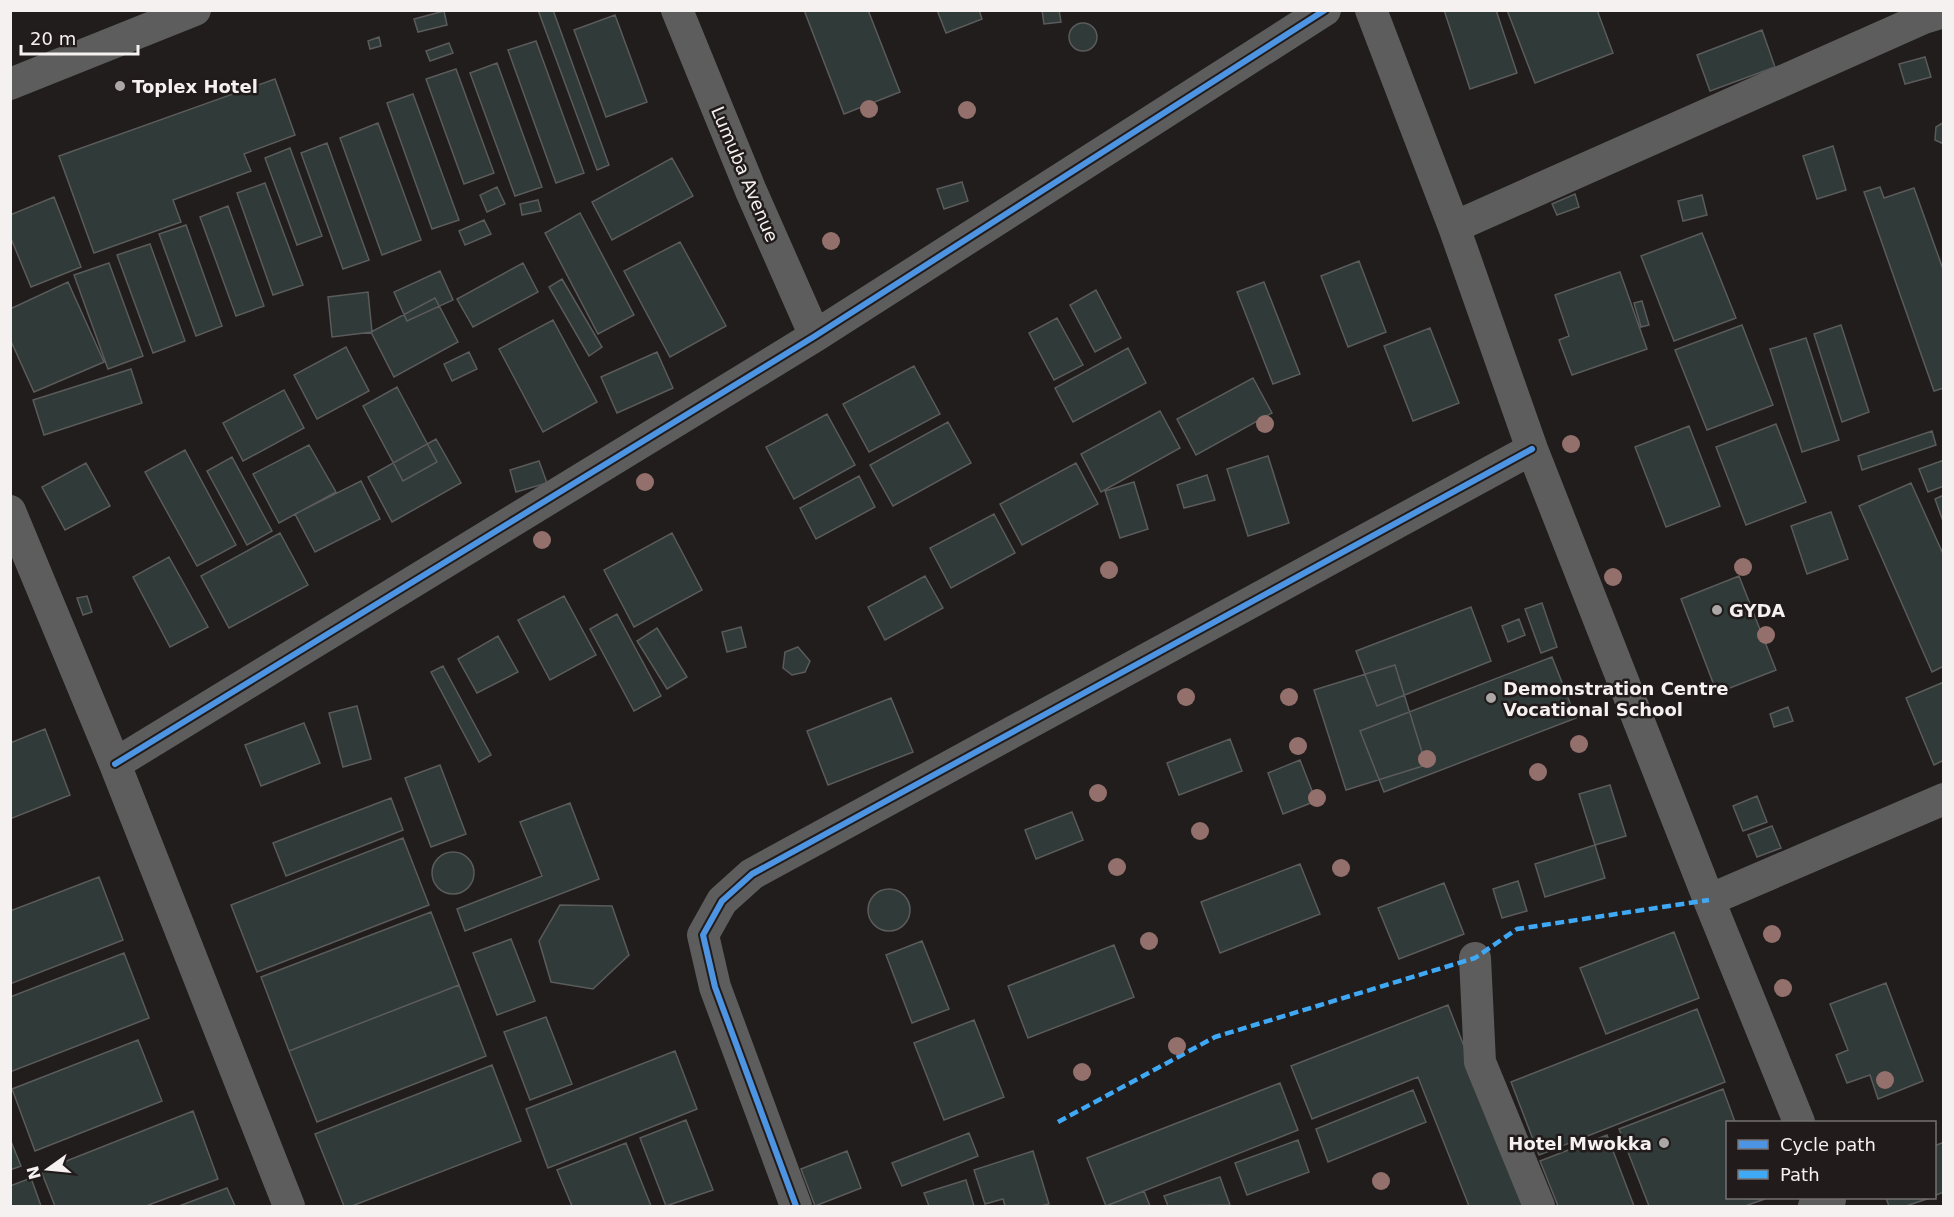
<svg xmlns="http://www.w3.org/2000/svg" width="1954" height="1217" font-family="'DejaVu Sans',sans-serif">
<rect width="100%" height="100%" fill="#201d1c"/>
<!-- building -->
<path fill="#303a39" stroke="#5a5b5a" stroke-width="1.5" d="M538,10H553L609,165L597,170Z
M804,10H868L900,92L844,114Z
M937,10H979L982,19L946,33Z
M1042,10H1059L1061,22L1044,24Z
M1444,10H1496L1517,73L1470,89Z
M1507,10H1597L1613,53L1535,83Z
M444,11L447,25L418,32L414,19Z
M615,15L647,102L606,117L574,30Z
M1069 37a14 14 0 1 1 28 0a14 14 0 1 1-28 0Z
M1762,30L1775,67L1710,91L1697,55Z
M379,37L381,46L370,49L368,41Z
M536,41L584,173L556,183L508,50Z
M449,43L453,53L430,61L426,51Z
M1925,57L1931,77L1905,84L1899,64Z
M497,63L542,187L515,196L470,73Z
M456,69L494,173L464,184L426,79Z
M275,79L295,135L244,154L251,171L173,200L181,222L94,253L59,156Z
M413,94L459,220L432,229L387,103Z
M1944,122V144L1935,140L1936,127Z
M378,123L421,240L382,255L340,138Z
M327,143L369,260L343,269L301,153Z
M1833,146L1846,190L1817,199L1803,156Z
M290,148L322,236L297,245L265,158Z
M672,158L693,196L612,240L592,202Z
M962,182L968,201L944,209L937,189Z
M265,183L303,285L273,295L237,193Z
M497,187L505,204L487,212L480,195Z
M1880,187L1884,198L1914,188L1944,272V388L1934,391L1864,192Z
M1575,194L1579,207L1557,215L1552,204Z
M1702,195L1707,215L1683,221L1678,201Z
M54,197L81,267L31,287L10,236V215Z
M538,200L541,211L522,215L520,204Z
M228,206L264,306L236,316L200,217Z
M580,213L634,315L598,334L545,233Z
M484,220L491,234L465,245L459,231Z
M186,225L222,326L196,336L159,234Z
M1702,233L1736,318L1674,341L1641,256Z
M680,242L726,326L670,357L624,271Z
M150,244L185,341L153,353L117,255Z
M1359,261L1386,332L1348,347L1321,276Z
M109,263L143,356L108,369L74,275Z
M523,263L538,292L473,327L457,299Z
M440,271L453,300L407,321L394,292Z
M1620,272L1647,349L1572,375L1559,340L1569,336L1555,295Z
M562,279L602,347L589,356L549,287Z
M68,282L104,362L34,392L10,339V309Z
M1264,282L1300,374L1273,384L1237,292Z
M1096,290L1121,338L1095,352L1070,305Z
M368,292L372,332L332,337L328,297Z
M435,298L458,342L394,377L371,332Z
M1642,301L1649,325L1641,327L1634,303Z
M1057,318L1083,365L1054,380L1029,333Z
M553,320L597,402L543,432L499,349Z
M1742,325L1773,405L1707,430L1675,350Z
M1841,325L1869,412L1842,422L1814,334Z
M1430,328L1459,403L1413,421L1384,346Z
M1806,338L1839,440L1802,452L1770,349Z
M346,347L369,391L317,419L294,375Z
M1128,348L1146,383L1073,422L1055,388Z
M469,352L477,369L452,381L444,364Z
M657,352L673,388L617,413L601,377Z
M914,366L940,414L869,452L843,404Z
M131,369L142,403L44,435L33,400Z
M1253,378L1272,413L1196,455L1177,419Z
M397,387L437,462L403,481L363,406Z
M284,390L304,428L243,461L223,423Z
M1160,411L1180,448L1101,492L1081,454Z
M827,414L855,465L794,499L766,447Z
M948,422L971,463L893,506L870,465Z
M1776,424L1806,502L1746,525L1716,447Z
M1689,426L1720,506L1666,527L1635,447Z
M1932,431L1936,445L1862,470L1858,456Z
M436,439L461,483L392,522L368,477Z
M309,445L336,492L279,523L253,474Z
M185,450L236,545L197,566L145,472Z
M1268,456L1289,523L1248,536L1227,469Z
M232,457L272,531L247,545L207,471Z
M1944,460V486L1928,492L1919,469Z
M539,461L547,483L516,492L510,470Z
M86,463L110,506L65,530L42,487Z
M1076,463L1098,504L1022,545L1000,504Z
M1207,475L1215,500L1184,508L1177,485Z
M859,476L875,507L816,539L800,508Z
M361,481L380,519L315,552L295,514Z
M1134,482L1148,529L1120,538L1105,491Z
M1911,483L1944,556V666L1932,672L1859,506Z
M1944,495V524L1935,499Z
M1831,512L1848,559L1807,574L1791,526Z
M994,514L1015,553L951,588L930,548Z
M280,533L308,585L229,628L201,576Z
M672,533L702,590L634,627L604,570Z
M169,557L208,627L170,647L133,577Z
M925,576L943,608L885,640L868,607Z
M1739,576L1776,670L1717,693L1681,599Z
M87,596L92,612L83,615L77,598Z
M564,596L596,655L550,680L518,620Z
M1542,603L1557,647L1541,653L1525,609Z
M1471,607L1491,661L1377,706L1356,651Z
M617,614L661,696L634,711L590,629Z
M1519,619L1525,635L1508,642L1502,626Z
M741,627L746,647L727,652L722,632Z
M657,628L687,677L667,689L637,641Z
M498,636L518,672L477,693L458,659Z
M798,647L810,661L805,672L792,675L783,668L785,652Z
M1552,657L1576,718L1384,792L1360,731Z
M1395,665L1426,765L1346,790L1314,690Z
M443,666L491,755L479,762L431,672Z
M1944,682V760L1934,765L1906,698Z
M891,698L913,752L828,785L807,731Z
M357,706L371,759L343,767L329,713Z
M1788,707L1793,721L1774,727L1770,714Z
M304,723L320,763L261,786L245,745Z
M45,729L70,795L10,819V743Z
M1230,739L1242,771L1179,795L1167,763Z
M1300,760L1316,801L1283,814L1268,773Z
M440,765L466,834L431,847L405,778Z
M1610,785L1626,836L1595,845L1579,794Z
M1757,796L1767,822L1743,831L1733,806Z
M391,798L403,830L286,876L273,843Z
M570,803L599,879L465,931L457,909L542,876L520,822Z
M1072,812L1083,840L1036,859L1025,830Z
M1772,826L1781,848L1757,857L1748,835Z
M403,838L429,905L257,972L231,905Z
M1595,845L1605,878L1545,897L1535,864Z
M432 873a21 21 0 1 1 42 0a21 21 0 1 1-42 0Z
M1300,864L1320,914L1220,953L1201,902Z
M99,877L123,940L10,984V911Z
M1518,881L1527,911L1502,918L1493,889Z
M1444,883L1464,934L1399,959L1378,908Z
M868 910a21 21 0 1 1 42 0a21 21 0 1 1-42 0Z
M560,905L612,906L629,955L593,989L551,982L539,941Z
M431,912L459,985L289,1051L261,977Z
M1674,932L1699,998L1606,1034L1580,968Z
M511,939L535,1001L497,1015L473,953Z
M922,941L949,1009L912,1023L886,955Z
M1114,945L1134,997L1028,1038L1008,986Z
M124,953L149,1018L10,1072V997Z
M1886,983L1923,1081L1878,1099L1870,1075L1847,1083L1836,1055L1848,1050L1830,1004Z
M459,985L486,1056L317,1122L289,1051Z
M1448,1005L1526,1206H1469L1418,1077L1312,1119L1291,1066Z
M1697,1009L1725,1082L1539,1155L1511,1082Z
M546,1017L572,1084L530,1100L504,1032Z
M974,1020L1004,1097L944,1120L914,1043Z
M138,1040L162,1101L35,1151L12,1089Z
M675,1051L697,1109L548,1168L526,1109Z
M492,1065L521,1141L352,1206H344L315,1134Z
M1280,1083L1298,1130L1106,1206L1087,1158Z
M1723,1089L1735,1122H1728V1198L1765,1199L1745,1206H1649L1619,1129Z
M1413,1090L1426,1122L1328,1162L1316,1129Z
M193,1111L218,1179L146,1206H55L41,1171Z
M686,1120L713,1190L666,1206L640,1138Z
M969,1133L978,1156L902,1186L892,1163Z
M1607,1135L1634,1206H1558L1540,1161Z
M10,1139L21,1166L10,1170Z
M1298,1140L1309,1172L1247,1195L1235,1163Z
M1944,1142V1192L1934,1196V1146Z
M626,1143L651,1206H572L557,1170Z
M847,1151L861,1188L815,1206L801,1169Z
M1033,1151L1049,1204L1040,1206H1005L1003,1199L985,1204L974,1170Z
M1220,1177L1230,1205L1168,1206L1164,1196Z
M31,1178L41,1206H10V1186Z
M966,1180L974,1206H929L924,1193Z
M227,1188L235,1206H179Z
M1144,1191L1150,1206H1106Z
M1886,1198H1930L1906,1206H1889Z"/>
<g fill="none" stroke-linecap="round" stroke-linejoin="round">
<!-- street -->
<path stroke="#5e5d5d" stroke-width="32" d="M677,10L751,191L815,336
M1371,10L1454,227L1532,449L1709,900L1799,1122
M10,84L195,10
M1454,227L1924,18L1944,12
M10,511L115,764L289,1206
M115,764L815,336L1325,10
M1709,900L1944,799
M1475,958L1480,1062L1539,1206
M796,1206L715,987L703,935L722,901L752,874L1532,449
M1814,1206L1830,1200"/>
<!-- quiet -->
<path stroke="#3fa9f5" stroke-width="4.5" stroke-dasharray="9 4.5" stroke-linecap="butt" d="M1058,1122L1215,1037L1475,958L1517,929L1709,900"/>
<defs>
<path id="cycleway" d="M115,764L815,336L1325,10
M796,1206L715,987L703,935L722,901L752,874L1532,449"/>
</defs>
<!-- cycleway casing -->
<use href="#cycleway" stroke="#211c1b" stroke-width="10"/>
<!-- cycleway -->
<use href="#cycleway" stroke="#4d94e3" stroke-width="6"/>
</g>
<!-- trees -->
<g fill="#94706c">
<circle cx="869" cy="109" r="9"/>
<circle cx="967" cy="110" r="9"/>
<circle cx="831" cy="241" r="9"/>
<circle cx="1265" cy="424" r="9"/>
<circle cx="1571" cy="444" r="9"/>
<circle cx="645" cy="482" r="9"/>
<circle cx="542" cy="540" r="9"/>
<circle cx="1743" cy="567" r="9"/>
<circle cx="1109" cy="570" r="9"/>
<circle cx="1613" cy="577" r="9"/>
<circle cx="1766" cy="635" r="9"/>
<circle cx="1186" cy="697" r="9"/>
<circle cx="1289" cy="697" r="9"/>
<circle cx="1579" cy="744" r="9"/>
<circle cx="1298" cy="746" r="9"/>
<circle cx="1427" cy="759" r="9"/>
<circle cx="1538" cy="772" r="9"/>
<circle cx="1098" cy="793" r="9"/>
<circle cx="1317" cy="798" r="9"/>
<circle cx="1200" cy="831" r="9"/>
<circle cx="1117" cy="867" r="9"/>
<circle cx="1341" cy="868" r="9"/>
<circle cx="1772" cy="934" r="9"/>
<circle cx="1149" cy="941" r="9"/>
<circle cx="1783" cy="988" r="9"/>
<circle cx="1177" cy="1046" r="9"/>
<circle cx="1082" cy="1072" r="9"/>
<circle cx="1885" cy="1080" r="9"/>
<circle cx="1381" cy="1181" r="9"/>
</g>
<!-- markers -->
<g fill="#aaa7a6" stroke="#211c1b" stroke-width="2">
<circle cx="120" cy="86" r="6"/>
<circle cx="1717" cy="610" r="6"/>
<circle cx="1491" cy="698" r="6"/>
<circle cx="1664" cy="1143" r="6"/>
</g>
<g text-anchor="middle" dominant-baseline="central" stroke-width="5" stroke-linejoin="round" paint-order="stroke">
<!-- poi labels -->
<g font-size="18" font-weight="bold" fill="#f5f1f1" stroke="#211c1b" text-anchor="start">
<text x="132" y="86">Toplex Hotel</text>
<text x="1729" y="610">GYDA</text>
<text x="1503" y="688">Demonstration Centre<tspan x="1503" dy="21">Vocational School</tspan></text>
<text x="1652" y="1143" text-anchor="end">Hotel Mwokka</text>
</g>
<!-- street labels -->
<g font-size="18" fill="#f5f1f1" stroke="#211c1b">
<text transform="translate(745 174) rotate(67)">Lumuba Avenue</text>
</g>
</g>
<!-- border -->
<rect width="1954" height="1217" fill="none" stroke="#f5f1f1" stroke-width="24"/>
<!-- legend -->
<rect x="1726" y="1121" width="210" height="78" fill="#211c1b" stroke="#767171" stroke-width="1.5"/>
<rect x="1738" y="1140" width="30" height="9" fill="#4d94e3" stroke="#767171" stroke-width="1.5"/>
<text x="1780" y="1151" font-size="18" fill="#f5f1f1">Cycle path</text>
<rect x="1738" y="1170" width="30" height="9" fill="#3fa9f5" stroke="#767171" stroke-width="1.5"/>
<text x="1780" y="1181" font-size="18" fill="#f5f1f1">Path</text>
<!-- north arrow -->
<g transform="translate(48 1169) rotate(255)" stroke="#211c1b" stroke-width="4.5" paint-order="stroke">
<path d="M0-4.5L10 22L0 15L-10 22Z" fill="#f5f1f1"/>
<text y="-9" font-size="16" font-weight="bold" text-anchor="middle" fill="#f5f1f1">N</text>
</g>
<!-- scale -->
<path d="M21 45v9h117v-9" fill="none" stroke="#f5f1f1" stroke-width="3"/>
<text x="30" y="45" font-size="18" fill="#f5f1f1" stroke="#211c1b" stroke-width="4.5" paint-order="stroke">20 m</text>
</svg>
